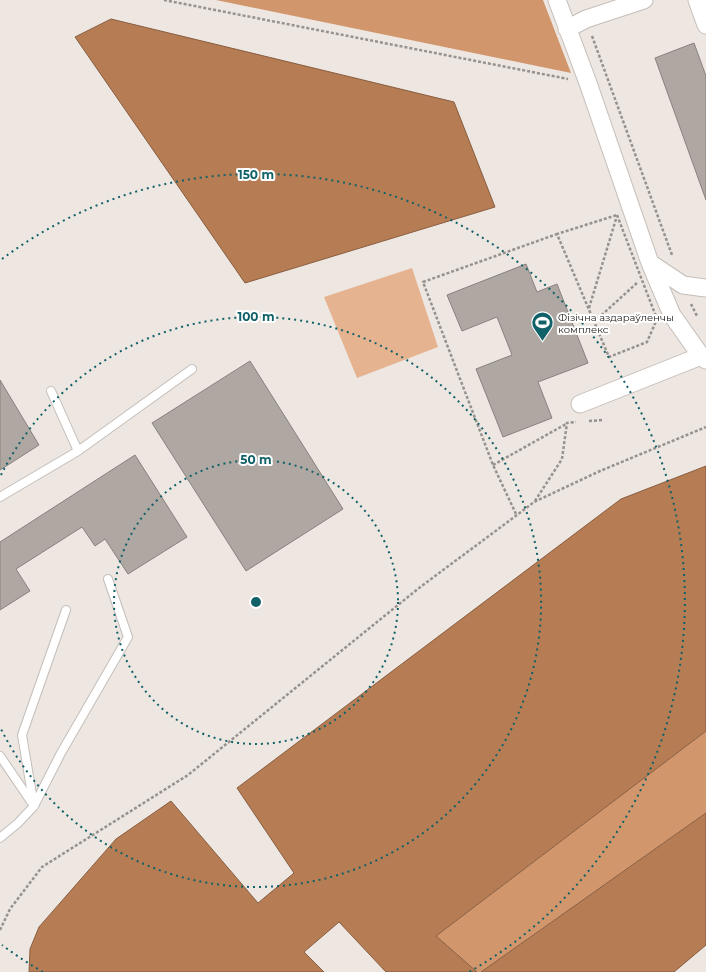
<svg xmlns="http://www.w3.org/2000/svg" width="706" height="972" font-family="Montserrat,sans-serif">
<rect width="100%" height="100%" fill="#ede6e1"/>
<!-- green -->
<path fill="#e6b391" d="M412,268L438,347L357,378L324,297Z"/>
<!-- forest -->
<path fill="#d1966c" d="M216,0H543L571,73Z
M706,731V813L481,972H477L436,936Z"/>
<!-- water -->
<path fill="#b67c53" stroke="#885e41" d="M111,19L454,102L495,207L245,283L75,37Z
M706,466V731L436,936L477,972H386L339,922L304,952L324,972H29L30,949L39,927L116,839L171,801L258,903L294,873L237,788L621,499Z
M706,813V945L674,972H481Z"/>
<!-- building -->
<path fill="#aea7a2" stroke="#88817d" d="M694,43L706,76V200L655,58Z
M526,264L537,292L557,284L588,363L538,382L552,418L503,437L476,369L512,355L497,317L462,331L447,295Z
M250,361L343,509L246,571L152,423Z
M0,380L39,445L0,470Z
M135,455L187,537L128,574L105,539L95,546L82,527L16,569L30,591L0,610V542Z"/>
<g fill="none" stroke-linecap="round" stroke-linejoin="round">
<defs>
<path id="service" d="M51,391L78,451
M0,497L78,451L192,369
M0,756L32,803
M34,806L22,735L66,610
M0,838L18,823L34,806L61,753L128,637L108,579"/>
<path id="minor" d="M557,0L588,83L650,263L672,315L701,356L706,360
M697,0L706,25
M567,29L586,19L644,0
M650,263L683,285L706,288
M580,404L701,356"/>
</defs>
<!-- service casing -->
<use href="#service" stroke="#c5beb9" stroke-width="10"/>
<!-- minor casing -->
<use href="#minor" stroke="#c5beb9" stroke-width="19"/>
<!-- path -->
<path stroke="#97928e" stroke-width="2.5" stroke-dasharray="3 2" stroke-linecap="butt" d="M164,0L568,79
M592,36L672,255
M617,215L657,319L647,342L609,357L557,234Z
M691,304L697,316
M589,308L616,219
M594,322L638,282
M589,421L603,420
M493,465L566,424
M535,501L562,459L567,423L576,422
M516,514L493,465L423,282L557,234
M0,930L10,909L42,867L188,775L419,588L517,515L534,502L600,471L706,427"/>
<!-- service -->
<use href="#service" stroke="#fff" stroke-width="8"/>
<!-- minor -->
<use href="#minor" stroke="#fff" stroke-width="17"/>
</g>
<!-- distance rings -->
<g fill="none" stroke="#116169" stroke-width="2" stroke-dasharray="2 4">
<circle cx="256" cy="602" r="142"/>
<path d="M1 475A285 285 0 1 1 1 729"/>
<path d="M43 972A427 427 0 0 1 2 945M2 259A427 427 0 1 1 469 972"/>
</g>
<!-- icons -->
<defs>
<symbol id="stadium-pin" viewBox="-11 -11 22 30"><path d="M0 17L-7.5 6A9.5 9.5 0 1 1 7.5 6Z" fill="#116169" stroke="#fff"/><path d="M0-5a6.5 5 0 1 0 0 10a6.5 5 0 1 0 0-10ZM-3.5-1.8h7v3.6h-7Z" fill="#fff"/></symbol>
</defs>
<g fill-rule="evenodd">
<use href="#stadium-pin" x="530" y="310" width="25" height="34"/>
</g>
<g text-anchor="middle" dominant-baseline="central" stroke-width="4" stroke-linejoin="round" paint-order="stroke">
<!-- poi labels -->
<g font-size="10" fill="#1b1917" stroke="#fff" text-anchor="start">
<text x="558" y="317">Фізічна аздараўленчы<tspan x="558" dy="12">комплекс</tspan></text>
</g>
</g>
<circle cx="256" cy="602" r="6" fill="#116169" stroke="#fff" stroke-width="2"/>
<g font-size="12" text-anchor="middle" font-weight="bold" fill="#116169" stroke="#fff" stroke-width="4" stroke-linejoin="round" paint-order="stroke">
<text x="256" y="179">150 m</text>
<text x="256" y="321">100 m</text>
<text x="256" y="464">50 m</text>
</g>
</svg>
